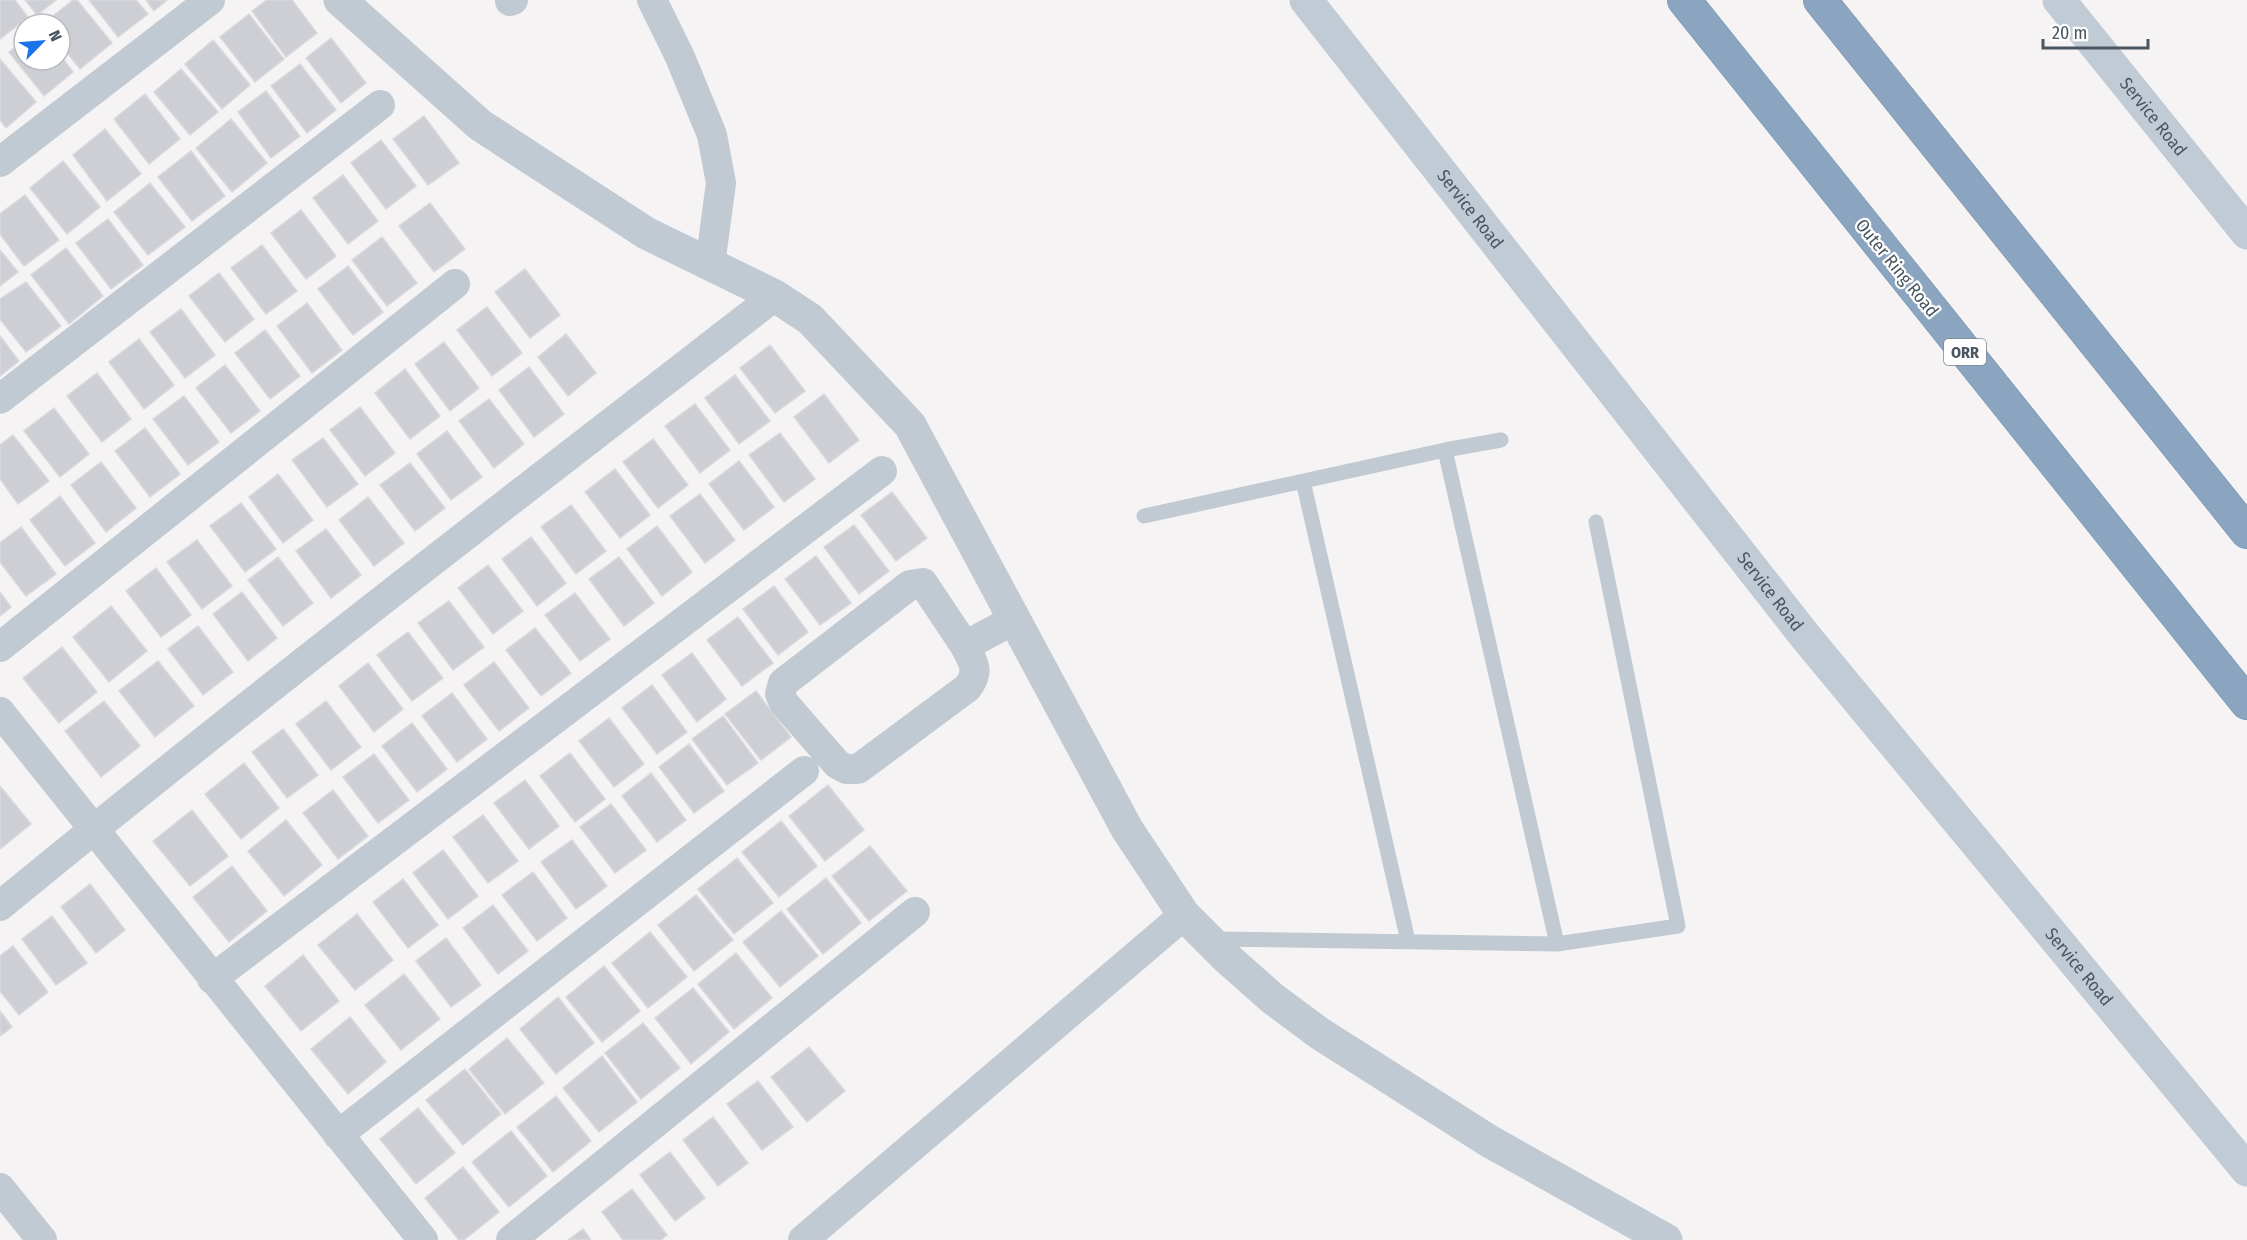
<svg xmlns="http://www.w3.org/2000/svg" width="2247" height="1240" font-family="'Fira Sans Condensed',sans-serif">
<rect width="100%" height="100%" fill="#f5f3f3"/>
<!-- building -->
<path fill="#cdcfd5" stroke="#d7d9de" stroke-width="1.5" d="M0,0H15L28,17L0,39Z
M25,0H56L37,15Z
M73,0H77L112,43L80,69L60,44V24H43Z
M89,0H136L148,14L118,37Z
M146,0H167L154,11Z
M267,0H292L317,33L286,57L252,11Z
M249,14L284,59L255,82L220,37Z
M331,38L366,83L341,103L306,58Z
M24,40V60H60V55L73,72L44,96L9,52Z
M213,40L250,85L222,109L185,64Z
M0,59L36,102L6,128L0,120Z
M300,64L336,110L307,133L271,86Z
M181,69L218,112L190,135L154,92Z
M266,91L300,136L271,158L238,112Z
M145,94L180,139L149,164L114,119Z
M424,116L459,163L428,185L393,139Z
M231,119L267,163L232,192L196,148Z
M105,129L141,174L107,201L73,155Z
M381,140L416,186L386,209L351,163Z
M191,151L225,196L192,221L158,177Z
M63,161L100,207L67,234L30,188Z
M343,175L378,221L348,244L313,198Z
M150,183L185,227L148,255L114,212Z
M25,195L59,240L24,266L0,234V214Z
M430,203L465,249L434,272L399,226Z
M301,210L336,256L306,279L271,233Z
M108,219L143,265L111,289L76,243Z
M382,237L417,283L387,306L352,260Z
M262,245L297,291L266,314L231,268Z
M66,248L103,296L69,324L31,275Z
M0,250L18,272L0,286Z
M348,266L383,312L353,335L318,289Z
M525,269L560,315L530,338L495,292Z
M219,273L254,319L225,342L189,296Z
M26,282L61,326L26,352L0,319V299Z
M307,303L342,350L312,373L277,326Z
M487,307L522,353L492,376L457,330Z
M181,309L215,355L185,378L150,332Z
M265,330L300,376L270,399L235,353Z
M566,334L596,373L568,396L538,357Z
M0,336L19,361L0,376Z
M139,339L174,385L144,409L109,362Z
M444,342L479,388L450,411L415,364Z
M770,345L805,391L775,413L740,368Z
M225,365L260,411L231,433L196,388Z
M529,367L564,414L534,437L499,390Z
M405,369L440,416L410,439L375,393Z
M97,373L131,419L102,442L67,396Z
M735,375L770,421L739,444L705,398Z
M824,394L859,440L829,463L794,417Z
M184,396L219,442L188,465L153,419Z
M489,399L524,444L494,468L459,421Z
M695,404L730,450L700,473L665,426Z
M360,407L395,453L365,476L330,430Z
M54,408L89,454L60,477L24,431Z
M145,428L180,474L150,497L115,451Z
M447,431L482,477L451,500L417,454Z
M780,433L815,479L784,502L749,455Z
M13,435L49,481L18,504L0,479V445Z
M323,438L358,484L327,507L292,460Z
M653,439L688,485L658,508L623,462Z
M739,461L774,507L744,530L709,484Z
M101,462L136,508L106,532L71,485Z
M410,463L445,508L415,531L380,485Z
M615,469L650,515L620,538L585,492Z
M278,474L313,520L283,543L249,497Z
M892,492L927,538L896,561L861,515Z
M700,494L735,540L705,563L670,516Z
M60,496L95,543L65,566L30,520Z
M368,497L404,543L374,566L339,520Z
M241,503L276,549L245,572L210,526Z
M571,505L606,551L576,574L541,527Z
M854,525L889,571L859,594L824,547Z
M657,526L692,572L662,596L627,549Z
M21,527L56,574L26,596L0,562V543Z
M326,529L361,575L331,598L296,551Z
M531,537L566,583L537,606L502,559Z
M197,540L232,586L202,609L167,562Z
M816,556L851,603L820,625L785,579Z
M278,557L313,603L283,626L248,580Z
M619,557L654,603L624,626L589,579Z
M488,565L523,611L493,634L458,588Z
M156,568L191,615L161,637L126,591Z
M774,586L808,632L778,655L743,609Z
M0,592L11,607L0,616Z
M242,592L277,638L248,661L213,614Z
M575,593L610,639L580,661L545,615Z
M449,601L484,647L453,670L418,623Z
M111,606L147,651L109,682L73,637Z
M738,617L773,663L742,686L707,640Z
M198,626L233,672L203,695L168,649Z
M535,628L571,673L541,696L506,650Z
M408,632L443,678L412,701L377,655Z
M62,647L97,692L59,723L23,678Z
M692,653L726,699L697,722L662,675Z
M158,661L194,706L155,737L119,691Z
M494,662L529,708L499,731L464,685Z
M368,663L403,709L374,732L339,686Z
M652,685L687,732L657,754L622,708Z
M756,691L791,737L761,760L725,714Z
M452,693L487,739L457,762L422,716Z
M104,701L140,746L101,777L65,731Z
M326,701L361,747L331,770L296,724Z
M723,716L758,763L727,785L692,739Z
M609,718L644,764L614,787L579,741Z
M412,723L447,769L417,792L382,746Z
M283,729L318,775L287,798L252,752Z
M689,744L724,791L694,813L659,767Z
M570,753L605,799L575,822L540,776Z
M374,754L409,800L378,823L343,777Z
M244,763L279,808L241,839L205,794Z
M651,773L686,820L657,842L622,796Z
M525,780L559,826L529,849L494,803Z
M828,785L864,830L825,861L789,816Z
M0,786L31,824L0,849Z
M333,790L368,836L338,859L303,813Z
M611,804L646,850L615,873L580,827Z
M192,810L228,856L190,886L153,841Z
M483,815L518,861L488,883L453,837Z
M286,820L322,865L284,896L248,851Z
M781,821L817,866L779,897L742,852Z
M572,840L607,886L576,909L541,862Z
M870,846L907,891L869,921L832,876Z
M443,850L478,896L448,919L413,873Z
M737,858L773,903L734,934L698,889Z
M232,866L267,911L229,942L193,897Z
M533,872L567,918L537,941L502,895Z
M826,878L861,923L823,954L787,909Z
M403,879L438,925L408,948L373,902Z
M90,884L125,930L96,953L61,907Z
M696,895L733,940L694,971L658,925Z
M493,905L528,951L498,974L463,928Z
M781,911L818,956L780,987L743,942Z
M357,914L393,960L355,990L318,945Z
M52,916L87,963L56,985L22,939Z
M650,932L687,977L648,1008L612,963Z
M446,938L481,985L451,1007L416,961Z
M13,946L48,992L19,1015L0,991V956Z
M736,953L772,998L734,1029L698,984Z
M303,955L339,1001L301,1031L265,986Z
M604,966L640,1011L602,1042L566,997Z
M404,974L440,1019L401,1050L365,1005Z
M693,988L729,1032L691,1064L655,1018Z
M558,997L594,1043L556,1074L520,1029Z
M0,1011L12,1027L0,1036Z
M350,1017L386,1062L348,1094L311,1049Z
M643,1023L680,1068L641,1099L605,1053Z
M507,1038L544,1083L505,1114L469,1069Z
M809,1047L845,1091L807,1122L771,1077Z
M602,1056L637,1102L599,1132L563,1088Z
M465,1069L501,1114L463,1145L426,1100Z
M758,1081L793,1127L762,1150L727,1104Z
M556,1096L591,1141L553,1172L517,1127Z
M418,1108L455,1153L416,1184L380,1139Z
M713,1117L748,1163L718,1186L683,1140Z
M511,1131L547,1176L509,1207L472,1162Z
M670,1152L705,1198L675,1221L640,1175Z
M463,1167L499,1212L464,1240H459L425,1198Z
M632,1189L667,1235L661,1240H623L602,1212Z
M583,1229L591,1240H568Z"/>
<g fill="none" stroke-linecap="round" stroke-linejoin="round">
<defs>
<path id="motorway" d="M1684,0L2247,703
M1820,0L2247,532"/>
</defs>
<!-- motorway casing -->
<use href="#motorway" stroke="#7690ad" stroke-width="34"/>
<!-- service -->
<path stroke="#c1cad2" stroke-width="15" d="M1445,450L1557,944
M1303,481L1408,941
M1144,516L1445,450L1501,440
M1212,939L1557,944L1678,926L1596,522"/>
<!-- minor -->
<path stroke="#c1cad2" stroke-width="30" d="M652,0L680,57L712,135L721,183L710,265
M510,1L513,0
M0,162L210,0
M0,399L380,105
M965,646L923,583L910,585L783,683L780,694L784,703L837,764L846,769H858L967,688C980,672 974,663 965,646L1015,619
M0,647L455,284
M0,712L423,1240
M0,906C254,697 515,497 775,296
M212,979L882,471
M338,1135L804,771
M0,1188L42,1240
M511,1240L915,912
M803,1240L1184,915"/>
<!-- tertiary -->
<path stroke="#c1cad2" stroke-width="33" d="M340,0L480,125L646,233L775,296L810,319L910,425L1127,829L1184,915L1228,959L1272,998L1319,1033L1489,1141L1666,1240"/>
<!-- secondary -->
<g stroke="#c1cbd6" stroke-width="33">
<path id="s1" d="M1306,0L1805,636L2247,1170"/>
<path id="s2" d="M2059,0L2247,233"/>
</g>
<!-- motorway -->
<use href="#motorway" stroke="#8ba5c1" stroke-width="33"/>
</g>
<g text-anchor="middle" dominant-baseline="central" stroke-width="4.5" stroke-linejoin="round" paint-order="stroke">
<!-- shield labels -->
<rect fill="#fff" stroke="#808990" stroke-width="1.5" x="1944" y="339" width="42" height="26" rx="4.5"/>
<g font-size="16" font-weight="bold" fill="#4a5661">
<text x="1965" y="352">ORR</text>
</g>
<!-- street labels -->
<g font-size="18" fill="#4a5661" stroke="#fff">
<text stroke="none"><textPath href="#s2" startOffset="150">Service Road</textPath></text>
<text stroke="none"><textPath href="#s1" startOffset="266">Service Road</textPath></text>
<text transform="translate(1897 268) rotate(51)">Outer Ring Road</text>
<text stroke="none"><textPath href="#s1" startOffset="752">Service Road</textPath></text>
<text stroke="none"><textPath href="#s1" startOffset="1238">Service Road</textPath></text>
</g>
</g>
<!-- north arrow -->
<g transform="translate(42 42) rotate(65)"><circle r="28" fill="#ffffff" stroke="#b7bbc0" stroke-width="1.5"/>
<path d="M0-4.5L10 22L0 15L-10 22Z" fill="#1a73e8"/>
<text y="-9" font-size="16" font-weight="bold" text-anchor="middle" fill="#4a5661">N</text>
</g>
<!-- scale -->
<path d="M2043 39v9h105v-9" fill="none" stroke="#4a5661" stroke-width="3"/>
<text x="2052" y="39" font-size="18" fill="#4a5661" stroke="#ffffff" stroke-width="4.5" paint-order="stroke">20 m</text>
</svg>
